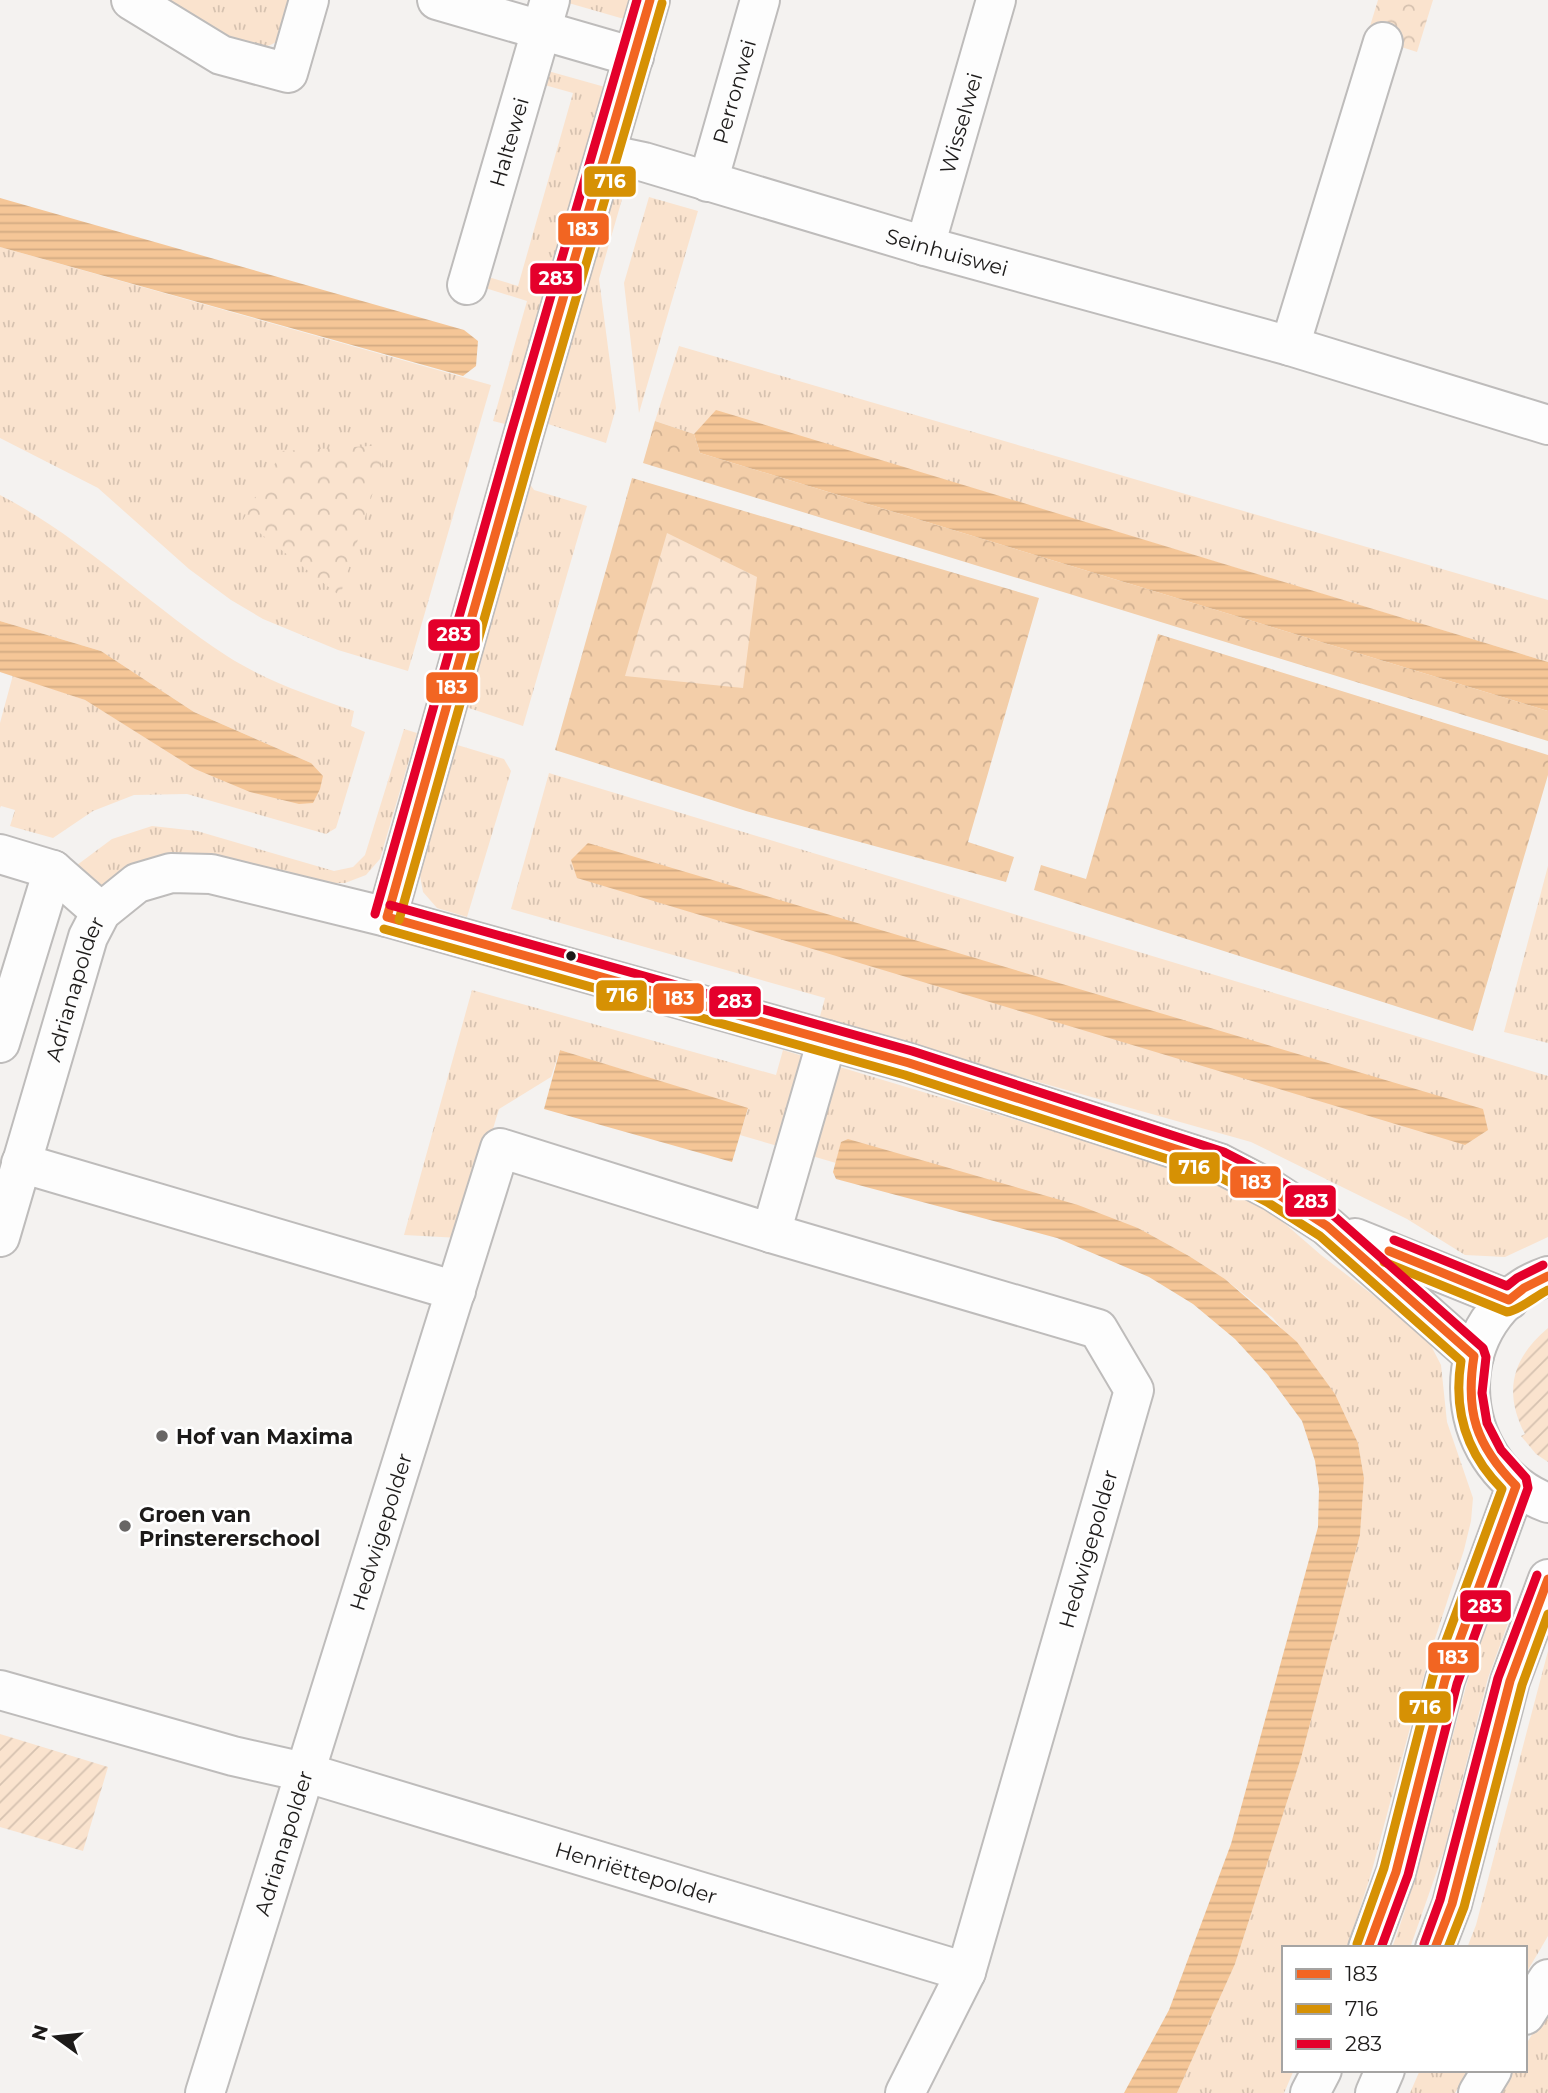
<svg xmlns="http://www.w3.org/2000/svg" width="1548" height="2093" font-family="Montserrat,sans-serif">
<defs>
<pattern id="grass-tufts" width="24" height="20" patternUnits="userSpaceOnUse" patternTransform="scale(1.75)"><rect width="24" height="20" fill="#fae3ce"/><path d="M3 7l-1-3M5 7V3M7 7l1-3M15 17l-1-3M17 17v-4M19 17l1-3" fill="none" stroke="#d6c2b0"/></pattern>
<pattern id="forest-crowns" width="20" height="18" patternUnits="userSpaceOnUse" patternTransform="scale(1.75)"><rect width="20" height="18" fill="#f3cea9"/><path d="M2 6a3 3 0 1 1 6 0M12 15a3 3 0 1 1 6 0" fill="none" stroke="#d0b091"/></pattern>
<pattern id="park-crowns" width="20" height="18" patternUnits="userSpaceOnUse" patternTransform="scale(1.75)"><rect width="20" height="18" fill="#fae3ce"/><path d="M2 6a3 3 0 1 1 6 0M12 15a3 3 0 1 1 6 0" fill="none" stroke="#d6c2b0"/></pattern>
<pattern id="garden-furrows" width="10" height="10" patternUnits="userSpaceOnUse" patternTransform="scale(1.75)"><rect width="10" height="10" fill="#fae3ce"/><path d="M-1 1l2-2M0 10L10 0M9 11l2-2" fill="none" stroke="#d6c2b0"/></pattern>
<pattern id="water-rules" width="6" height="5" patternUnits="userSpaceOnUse" patternTransform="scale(1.75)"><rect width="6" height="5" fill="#f5c697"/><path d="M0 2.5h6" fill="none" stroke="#d2aa82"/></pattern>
</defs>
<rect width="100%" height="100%" fill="#f4f2f0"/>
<!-- grass -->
<path fill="url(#grass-tufts)" d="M168,0H293C290,10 288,28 282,36C257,70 192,15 168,0Z
M566,0H629L624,19L565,2Z
M548,71L605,87L505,424L493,421L527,301L482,287L485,276L518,286L573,93L541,84Z
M615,178L627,182L599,279L616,408L606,443L545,423Z
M649,197L698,211L639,413L624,283Z
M0,247L491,385L408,671L338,650L263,619L231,600L189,569L98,488L0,438Z
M679,346L1548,600V662L716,411L694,434L655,421Z
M527,480L534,490L587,506L523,726L463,706Z
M0,495C83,538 149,605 227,656C266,681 311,696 354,711L351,726L365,732L336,828L326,834L187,794L134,795L93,811L53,838L10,826L15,810L1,806L0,808V723L13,675L85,700L195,768L311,763L194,712L101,651L0,621Z
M404,729L417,733L380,859L366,875L345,883L90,885L69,871L112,839L152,826L197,831L334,871L353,867L365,855Z
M454,744L504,759L511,771L467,917L437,908L423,892L419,870Z
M549,773L1548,1076V1237L1505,1257L1465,1255L1407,1219L1251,1142L819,1020L825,998L511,909Z
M1548,866V1043L1504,1032Z
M472,990L776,1075L783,1050L1217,1180L1276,1216L1321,1255L1426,1336L1441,1365L1447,1422L1473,1498L1471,1521L1464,1550L1429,1657L1371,1874L1347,1948H1284V2070H1294L1284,2093H1177L1235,1964L1301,1758L1360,1535L1364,1478L1358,1443L1335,1394L1273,1318L1225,1279L1189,1256L1138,1228L841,1143L836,1163L740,1135L748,1109L560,1050L551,1077L499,1109L460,1238L404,1235Z
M1491,1606L1511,1615L1488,1678L1444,1851L1410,1948H1392C1433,1836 1452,1718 1491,1606Z
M1548,1651V1936L1525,1975V1948H1467L1476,1925Z
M1548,2008V2093H1498L1511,2070H1525V2046Z
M1420,2070H1469L1455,2093H1410Z"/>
<!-- forest -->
<path fill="url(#forest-crowns)" d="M655,421L694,434L700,453L1548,711V741L643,463Z
M632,478L1039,598L968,842L1014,857L1006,882L746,811L555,750Z
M1158,634L1548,755V775L1473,1031L1034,890L1041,865L1086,879Z"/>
<!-- park -->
<path fill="url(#park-crowns)" d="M1378,0H1433L1417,52L1367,36Z
M388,445L340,596L243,520L282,451Z
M667,533L757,577L743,688L625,676Z"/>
<!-- garden -->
<path fill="url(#garden-furrows)" d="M1548,1328V1462L1536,1454L1521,1436L1525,1434C1503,1392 1512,1358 1548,1328Z
M0,1734L108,1767L83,1851L0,1827Z"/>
<!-- water -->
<path fill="url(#water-rules)" d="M0,198L464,330L478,341L476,366L463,376L0,247Z
M716,410L1548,662V711L700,453L694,434Z
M0,621L101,651L194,712L311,763L323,776L320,789L313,803L299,804L250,792L195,769L85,700L0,672Z
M588,843L1483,1109L1488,1130L1465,1145L577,878L571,860Z
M560,1050L748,1108L732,1162L544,1109Z
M848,1139L1078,1205L1138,1228L1189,1256L1225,1279L1297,1342L1335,1394L1358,1443L1364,1478L1360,1535L1301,1758L1235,1964L1177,2093H1124L1169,2010L1231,1844L1318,1527L1319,1489L1315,1461L1302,1421L1268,1375L1235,1339L1193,1304L1149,1277L1057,1238L836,1179L833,1172L841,1142Z"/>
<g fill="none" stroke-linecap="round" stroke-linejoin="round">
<defs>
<g id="minor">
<path d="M131,0L221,55L288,73L309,0"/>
<path d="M437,0L634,57"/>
<path id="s1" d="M606,154L644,162L925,246L1290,346L1548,425"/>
<path id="s2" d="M708,182L760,0"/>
<path id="s3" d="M925,246L996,0"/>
<path id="s4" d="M467,285L550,0"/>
<path d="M1290,346L1383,42"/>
<path d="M0,854L53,870L101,912"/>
<path d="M387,917L523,436L650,0"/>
<path d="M0,1043L53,870"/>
<path d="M21,1163L456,1291"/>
<path d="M771,1233L1098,1329L1134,1390L966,1972L905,2093"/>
<path id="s5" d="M0,1237L88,937L101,912L137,883L171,873L211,874L387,917L909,1063L1219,1163L1273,1191L1327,1226L1474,1356"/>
<path d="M1355,1238L1509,1300"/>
<path id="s6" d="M0,1690L233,1756L304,1772L966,1972"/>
<path d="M1525,2015L1548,1979"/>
<path id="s7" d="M205,2093L500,1148L771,1233L827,1040"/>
<path d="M1478,2093L1492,2070"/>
</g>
<path id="secondary" d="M1548,1276C1442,1313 1446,1464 1548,1503
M1368,1948L1396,1872L1445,1680L1516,1486
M1435,1948L1452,1904L1510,1681L1548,1579
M1310,2093L1322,2070
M1375,2093L1385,2070"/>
</defs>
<!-- minor casing -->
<use href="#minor" stroke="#bebcbb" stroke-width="42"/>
<!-- secondary casing -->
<use href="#secondary" stroke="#bebcbb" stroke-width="42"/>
<!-- minor -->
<use href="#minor" stroke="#fdfdfd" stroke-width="38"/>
<!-- secondary -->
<use href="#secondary" stroke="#fdfdfd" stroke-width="38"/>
<defs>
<path id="bus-1" d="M387,917L909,1063L1219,1163L1273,1191L1327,1226L1474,1356C1465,1412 1476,1445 1516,1486L1445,1680L1396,1872L1368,1948
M387,917L523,436L650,0
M1389,1251L1509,1300L1524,1288L1548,1276
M1435,1948L1452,1904L1510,1681L1548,1579"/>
<path id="bus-2" d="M399,920L535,439L662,3
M384,929L905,1075L1214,1174L1267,1202L1320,1236L1461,1361C1453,1411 1466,1453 1502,1489L1433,1676L1384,1868L1357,1944
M1384,1262L1507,1312C1518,1311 1536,1296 1548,1290
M1448,1948L1464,1907L1522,1685L1548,1614"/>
<path id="bus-3" d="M390,905L912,1051L1224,1152L1280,1181L1334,1216L1483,1348L1486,1357L1482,1393L1487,1423L1501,1450L1526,1478L1528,1488L1457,1684L1408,1875L1381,1948
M375,914L511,433L637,0
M1394,1240L1507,1286L1517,1278L1543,1265
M1424,1944L1440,1900L1498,1678L1537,1575"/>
</defs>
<!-- bus-1 casing -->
<use href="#bus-1" stroke="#fff" stroke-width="14"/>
<!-- bus-2 casing -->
<use href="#bus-2" stroke="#fff" stroke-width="14"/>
<!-- bus-3 casing -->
<use href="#bus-3" stroke="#fff" stroke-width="14"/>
<!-- bus-1 -->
<use href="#bus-1" stroke="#f26522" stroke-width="9"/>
<!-- bus-2 -->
<use href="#bus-2" stroke="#d69104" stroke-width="9"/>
<!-- bus-3 -->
<use href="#bus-3" stroke="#e4002b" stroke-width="9"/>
</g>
<!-- markers -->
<circle fill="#1d1b1a" stroke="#fff" stroke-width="2.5" cx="571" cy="956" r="6"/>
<g fill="#686665" stroke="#fff" stroke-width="2.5">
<circle cx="162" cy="1436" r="7"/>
<circle cx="125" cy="1526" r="7"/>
</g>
<g text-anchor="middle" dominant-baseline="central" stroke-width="5" stroke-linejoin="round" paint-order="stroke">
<!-- street labels -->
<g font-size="21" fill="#1d1b1a" stroke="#fff">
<text stroke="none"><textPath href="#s2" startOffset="94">Perronwei</textPath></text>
<text stroke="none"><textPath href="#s3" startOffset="128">Wisselwei</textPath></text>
<text stroke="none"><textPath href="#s4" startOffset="149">Haltewei</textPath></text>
<text stroke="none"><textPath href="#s1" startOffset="355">Seinhuiswei</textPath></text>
<text stroke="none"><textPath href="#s5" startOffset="259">Adrianapolder</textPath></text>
<text stroke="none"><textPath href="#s7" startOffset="588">Hedwigepolder</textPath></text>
<text transform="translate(1088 1549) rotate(-74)">Hedwigepolder</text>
<text stroke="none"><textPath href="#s7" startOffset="262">Adrianapolder</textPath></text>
<text stroke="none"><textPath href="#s6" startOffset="662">Henriëttepolder</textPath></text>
</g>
<!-- poi labels -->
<g font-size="21" font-weight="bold" fill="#1d1b1a" stroke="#fff" text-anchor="start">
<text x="176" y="1436">Hof van Maxima</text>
<text x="139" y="1514">Groen van<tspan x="139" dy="24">Prinstererschool</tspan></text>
</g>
</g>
<g stroke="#fff" stroke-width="2.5">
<rect x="583" y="165" width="54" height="33" rx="7" fill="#d69104"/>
<rect x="557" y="212" width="53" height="34" rx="7" fill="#f26522"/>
<rect x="529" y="262" width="54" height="33" rx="7" fill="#e4002b"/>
<rect x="427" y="618" width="54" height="34" rx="7" fill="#e4002b"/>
<rect x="425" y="671" width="54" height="33" rx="7" fill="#f26522"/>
<rect x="595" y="979" width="53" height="33" rx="7" fill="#d69104"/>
<rect x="652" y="982" width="53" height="33" rx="7" fill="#f26522"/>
<rect x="708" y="985" width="54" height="33" rx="7" fill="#e4002b"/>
<rect x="1168" y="1151" width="53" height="34" rx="7" fill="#d69104"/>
<rect x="1229" y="1165" width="53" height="34" rx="7" fill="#f26522"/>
<rect x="1284" y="1184" width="53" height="34" rx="7" fill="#e4002b"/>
<rect x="1459" y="1589" width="53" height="34" rx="7" fill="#e4002b"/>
<rect x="1427" y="1641" width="53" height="33" rx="7" fill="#f26522"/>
<rect x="1398" y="1690" width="54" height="34" rx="7" fill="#d69104"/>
</g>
<g font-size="19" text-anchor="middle" font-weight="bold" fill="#fff">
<text x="610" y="188">716</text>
<text x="583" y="236">183</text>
<text x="556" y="285">283</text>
<text x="454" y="641">283</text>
<text x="452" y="694">183</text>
<text x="622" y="1002">716</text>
<text x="679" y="1005">183</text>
<text x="735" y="1008">283</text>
<text x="1194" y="1174">716</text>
<text x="1256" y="1189">183</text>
<text x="1311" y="1208">283</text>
<text x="1485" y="1613">283</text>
<text x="1453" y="1664">183</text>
<text x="1425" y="1714">716</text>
</g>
<!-- legend -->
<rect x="1282" y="1946" width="245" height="126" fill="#ffffff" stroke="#a5a4a3" stroke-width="2"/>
<rect x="1296" y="1969" width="35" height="10" fill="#f26522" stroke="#a5a4a3" stroke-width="2"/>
<text x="1345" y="1981" font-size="21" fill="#1d1b1a">183</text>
<rect x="1296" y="2004" width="35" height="10" fill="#d69104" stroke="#a5a4a3" stroke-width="2"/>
<text x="1345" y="2016" font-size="21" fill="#1d1b1a">716</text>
<rect x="1296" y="2039" width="35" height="10" fill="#e4002b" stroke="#a5a4a3" stroke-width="2"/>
<text x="1345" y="2051" font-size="21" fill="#1d1b1a">283</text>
<!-- north arrow -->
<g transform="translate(56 2037) rotate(285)" stroke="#ffffff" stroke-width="5" paint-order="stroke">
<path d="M0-5L12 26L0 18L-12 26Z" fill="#1d1b1a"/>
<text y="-10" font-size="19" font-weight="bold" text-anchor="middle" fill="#1d1b1a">N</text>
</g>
</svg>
